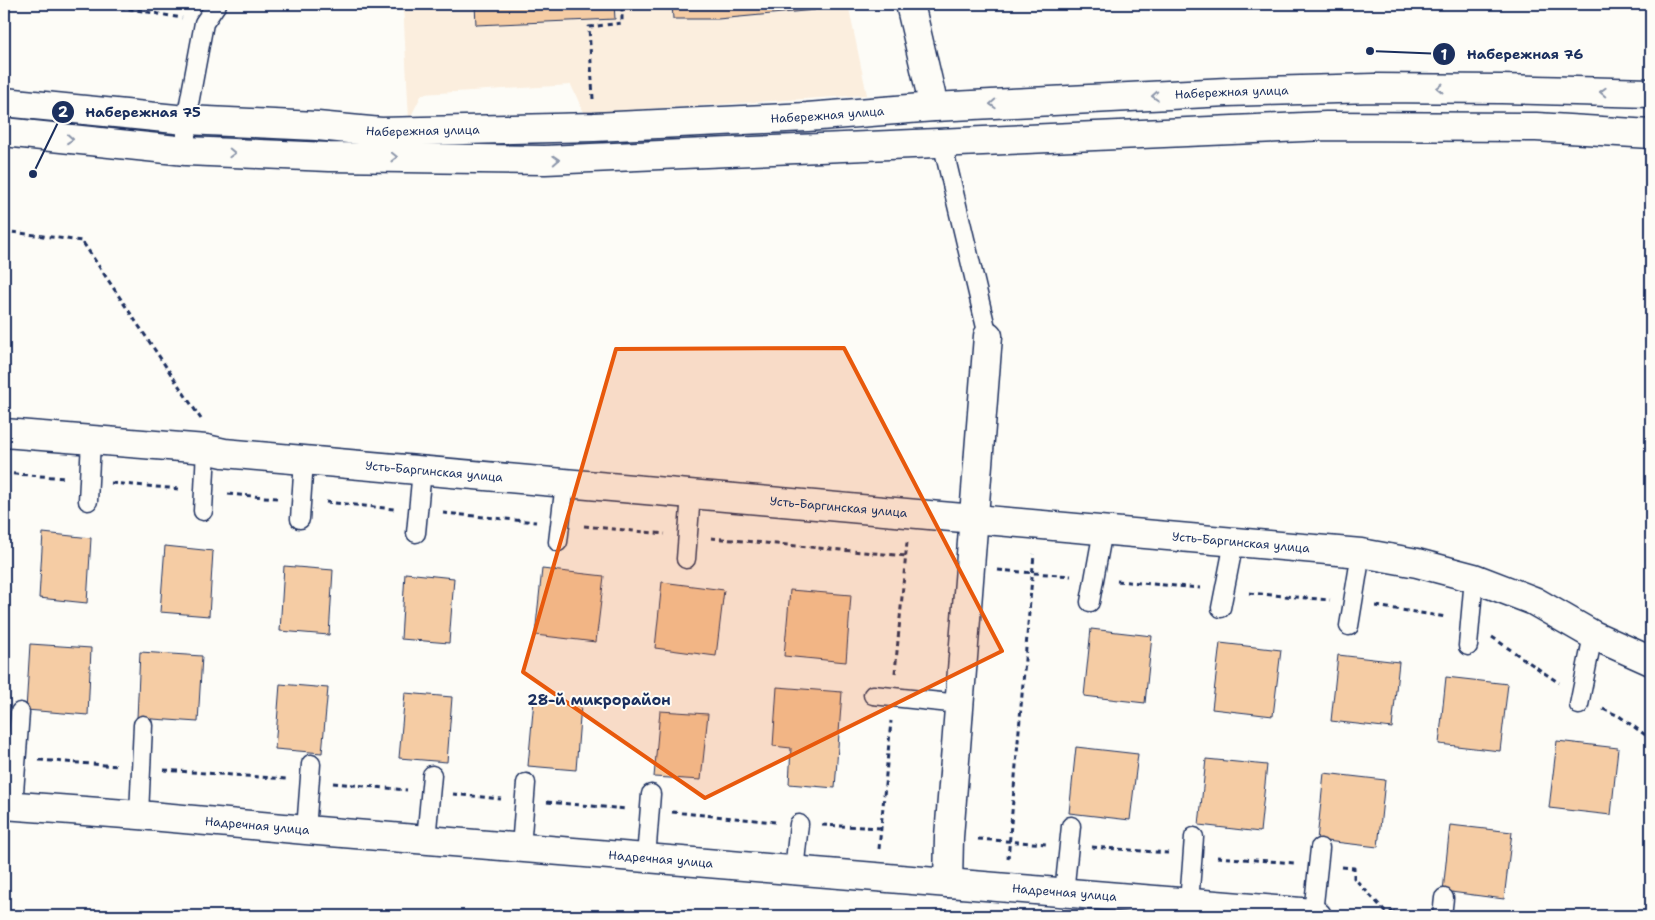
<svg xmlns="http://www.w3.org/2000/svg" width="1655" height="920" font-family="'Shantell Sans',sans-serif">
<rect width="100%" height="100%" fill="#fdfcf7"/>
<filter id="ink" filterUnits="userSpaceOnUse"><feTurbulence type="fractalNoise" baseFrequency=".02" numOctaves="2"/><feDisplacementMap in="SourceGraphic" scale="10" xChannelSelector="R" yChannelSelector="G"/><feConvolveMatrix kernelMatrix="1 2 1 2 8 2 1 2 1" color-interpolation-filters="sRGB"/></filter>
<g filter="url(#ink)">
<!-- built -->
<path fill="#fbeede" d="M403,4H848L867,95L584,113L571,85L422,94L409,120Z"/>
<!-- building -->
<path fill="#f5cca4" stroke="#1b2f5e" d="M475,4H614L615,19L476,25Z
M672,4H815V10L718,19H673Z
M43,533L91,538L87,603L39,598Z
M165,546L213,551L209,616L160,612Z
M284,566L333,570L329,635L280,631Z
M542,569L604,576L596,642L535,635Z
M405,573L454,578L449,643L401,639Z
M662,582L724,590L716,656L655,648Z
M790,590L851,595L846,662L784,656Z
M1091,629L1152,636L1145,703L1084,696Z
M1220,643L1281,650L1273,716L1212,709Z
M30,644L91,648L88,715L26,710Z
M140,652L202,656L198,722L137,718Z
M1338,655L1399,662L1392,728L1331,721Z
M1446,677L1508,684L1500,751L1439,744Z
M280,684L328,688L322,753L275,749Z
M777,687L842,692L835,788L789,784L791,748L773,746Z
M405,693L452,697L447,762L399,758Z
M534,700L581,705L576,770L528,766Z
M660,711L708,714L701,780L654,777Z
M1557,741L1618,748L1611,815L1549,808Z
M1076,747L1138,754L1130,820L1069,813Z
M1206,759L1267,765L1260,832L1199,825Z
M1324,773L1385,780L1378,847L1317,840Z
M1450,825L1512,832L1504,899L1443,891Z"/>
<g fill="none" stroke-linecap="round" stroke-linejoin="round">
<defs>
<path id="lane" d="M942,142L988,336
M186,151V120L204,23L217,4
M88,501L91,441
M203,511L206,449
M300,519L304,460
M416,533L422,470
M558,542L565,483
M686,559L691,494
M1090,602L1103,530
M1221,608L1234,542
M1349,626L1361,553
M1468,646L1474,578
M873,695L960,704
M1579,705L1593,635
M13,806L20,712
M139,815L143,725
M306,830L311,764
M426,840L432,775
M521,848L526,783
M646,858L651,794
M794,871L799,824
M1064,893L1071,826
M1189,903L1194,837
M1313,913L1320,848
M1442,916L1444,898"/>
<g id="street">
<path d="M910,4L934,107"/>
<path id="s1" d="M4,433L206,449L224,453L1361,553L1417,563L1474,578L1534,601L1593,635L1651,661"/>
<path id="s2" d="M4,805L139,815L306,830L1313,913L1317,916"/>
<path d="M948,883L949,837L988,336"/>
</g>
<g id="secondary">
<path id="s3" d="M4,102L186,120L317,126L381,132L594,127L807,117L934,107L1227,92L1374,88L1501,89L1651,93"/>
<path d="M4,132L186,151L329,157L545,160L1326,126L1536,127L1651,134"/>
</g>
</defs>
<!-- lane casing -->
<use href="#lane" stroke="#1b2f5e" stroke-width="21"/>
<!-- street casing -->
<use href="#street" stroke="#1b2f5e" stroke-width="31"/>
<!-- secondary casing -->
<use href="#secondary" stroke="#1b2f5e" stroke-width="31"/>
<!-- path -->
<path stroke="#1b2f5e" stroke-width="3" stroke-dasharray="5 4" stroke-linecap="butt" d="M102,4L182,18
M593,99L589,27L622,23V4
M4,231L82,241L201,419
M4,473L65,478
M111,483L180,489
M228,494L277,498
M326,502L394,509
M443,513L536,522
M584,526L665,534
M711,538L906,556
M998,570L1071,576
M1117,581L1200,588
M1249,593L1330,600
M1376,606L1446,617
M1492,637L1559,683
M895,673L907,542
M1603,709L1619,716L1651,739
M39,760L118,766
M164,770L287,779
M333,783L407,790
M453,794L501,799
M547,802L626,809
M672,812L775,822
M822,825L881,828
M978,839L1046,844
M1092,847L1168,853
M879,849L891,721
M1217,857L1295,863
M1008,859L1034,554
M1342,867L1354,868V878L1385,911L1420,914"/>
<!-- lane -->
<use href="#lane" stroke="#fdfcf7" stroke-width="18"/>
<!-- street -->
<use href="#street" stroke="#fdfcf7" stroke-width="28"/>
<!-- secondary -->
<use href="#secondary" stroke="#fdfcf7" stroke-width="28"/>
</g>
<!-- one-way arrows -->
<defs><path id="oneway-chevron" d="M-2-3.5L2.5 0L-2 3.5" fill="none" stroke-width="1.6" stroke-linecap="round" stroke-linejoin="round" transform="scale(1.25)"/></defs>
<g stroke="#8c96aa">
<use href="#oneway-chevron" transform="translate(1440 88) rotate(-180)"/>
<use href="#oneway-chevron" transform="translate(1603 92) rotate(-178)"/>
<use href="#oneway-chevron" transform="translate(1155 96) rotate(177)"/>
<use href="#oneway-chevron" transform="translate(993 104) rotate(177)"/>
<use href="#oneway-chevron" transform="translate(70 139) rotate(5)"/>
<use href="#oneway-chevron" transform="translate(232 153) rotate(2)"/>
<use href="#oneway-chevron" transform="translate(394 157) rotate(1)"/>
<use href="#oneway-chevron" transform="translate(556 160) rotate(-3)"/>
</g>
</g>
<!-- marked area -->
<path fill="#e8590c" fill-opacity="0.2" stroke="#e8590c" stroke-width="4" stroke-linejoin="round" d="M844,348L1002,651L705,798L523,672L616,349Z"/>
<g text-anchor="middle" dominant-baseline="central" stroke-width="4" stroke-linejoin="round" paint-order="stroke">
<!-- street labels -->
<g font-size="12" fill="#1b2f5e" stroke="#fdfcf7">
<text stroke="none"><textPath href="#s3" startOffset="1230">Набережная улица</textPath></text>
<text stroke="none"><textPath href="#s3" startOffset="825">Набережная улица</textPath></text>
<text stroke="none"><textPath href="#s3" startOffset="420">Набережная улица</textPath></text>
<text stroke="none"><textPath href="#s1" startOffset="432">Усть-Баргинская улица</textPath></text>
<text stroke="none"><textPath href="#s1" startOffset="838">Усть-Баргинская улица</textPath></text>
<text stroke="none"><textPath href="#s1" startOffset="1242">Усть-Баргинская улица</textPath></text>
<text stroke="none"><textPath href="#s2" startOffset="254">Надречная улица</textPath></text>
<text stroke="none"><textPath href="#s2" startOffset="659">Надречная улица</textPath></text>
<text stroke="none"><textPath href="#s2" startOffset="1064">Надречная улица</textPath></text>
</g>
<!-- quarter labels -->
<g font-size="15" font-weight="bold" fill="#1b2f5e" stroke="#fdfcf7">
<text x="599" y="700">28-й микрорайон</text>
</g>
</g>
<!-- callouts -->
<path fill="none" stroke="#1b2f5e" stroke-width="2" d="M1370 51L1444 54M33 174L63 112"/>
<g fill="#1b2f5e" stroke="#fdfcf7" stroke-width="2">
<circle cx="1370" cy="51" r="5"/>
<circle cx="33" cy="174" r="5"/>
<circle cx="1444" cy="54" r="12"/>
<circle cx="63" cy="112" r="12"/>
</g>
<g font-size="15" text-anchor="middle" font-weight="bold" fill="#fff">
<text x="1444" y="60">1</text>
<text x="63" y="117">2</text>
</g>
<g font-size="14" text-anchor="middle" font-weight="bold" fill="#1b2f5e" stroke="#fdfcf7" stroke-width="4" stroke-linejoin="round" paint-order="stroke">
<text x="1525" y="59">Набережная 76</text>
<text x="143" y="117">Набережная 75</text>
</g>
<!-- margin -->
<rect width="1655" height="920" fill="none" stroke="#fdfcf7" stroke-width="20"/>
<rect x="10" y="10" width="1635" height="900" fill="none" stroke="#1b2f5e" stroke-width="2" filter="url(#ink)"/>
</svg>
